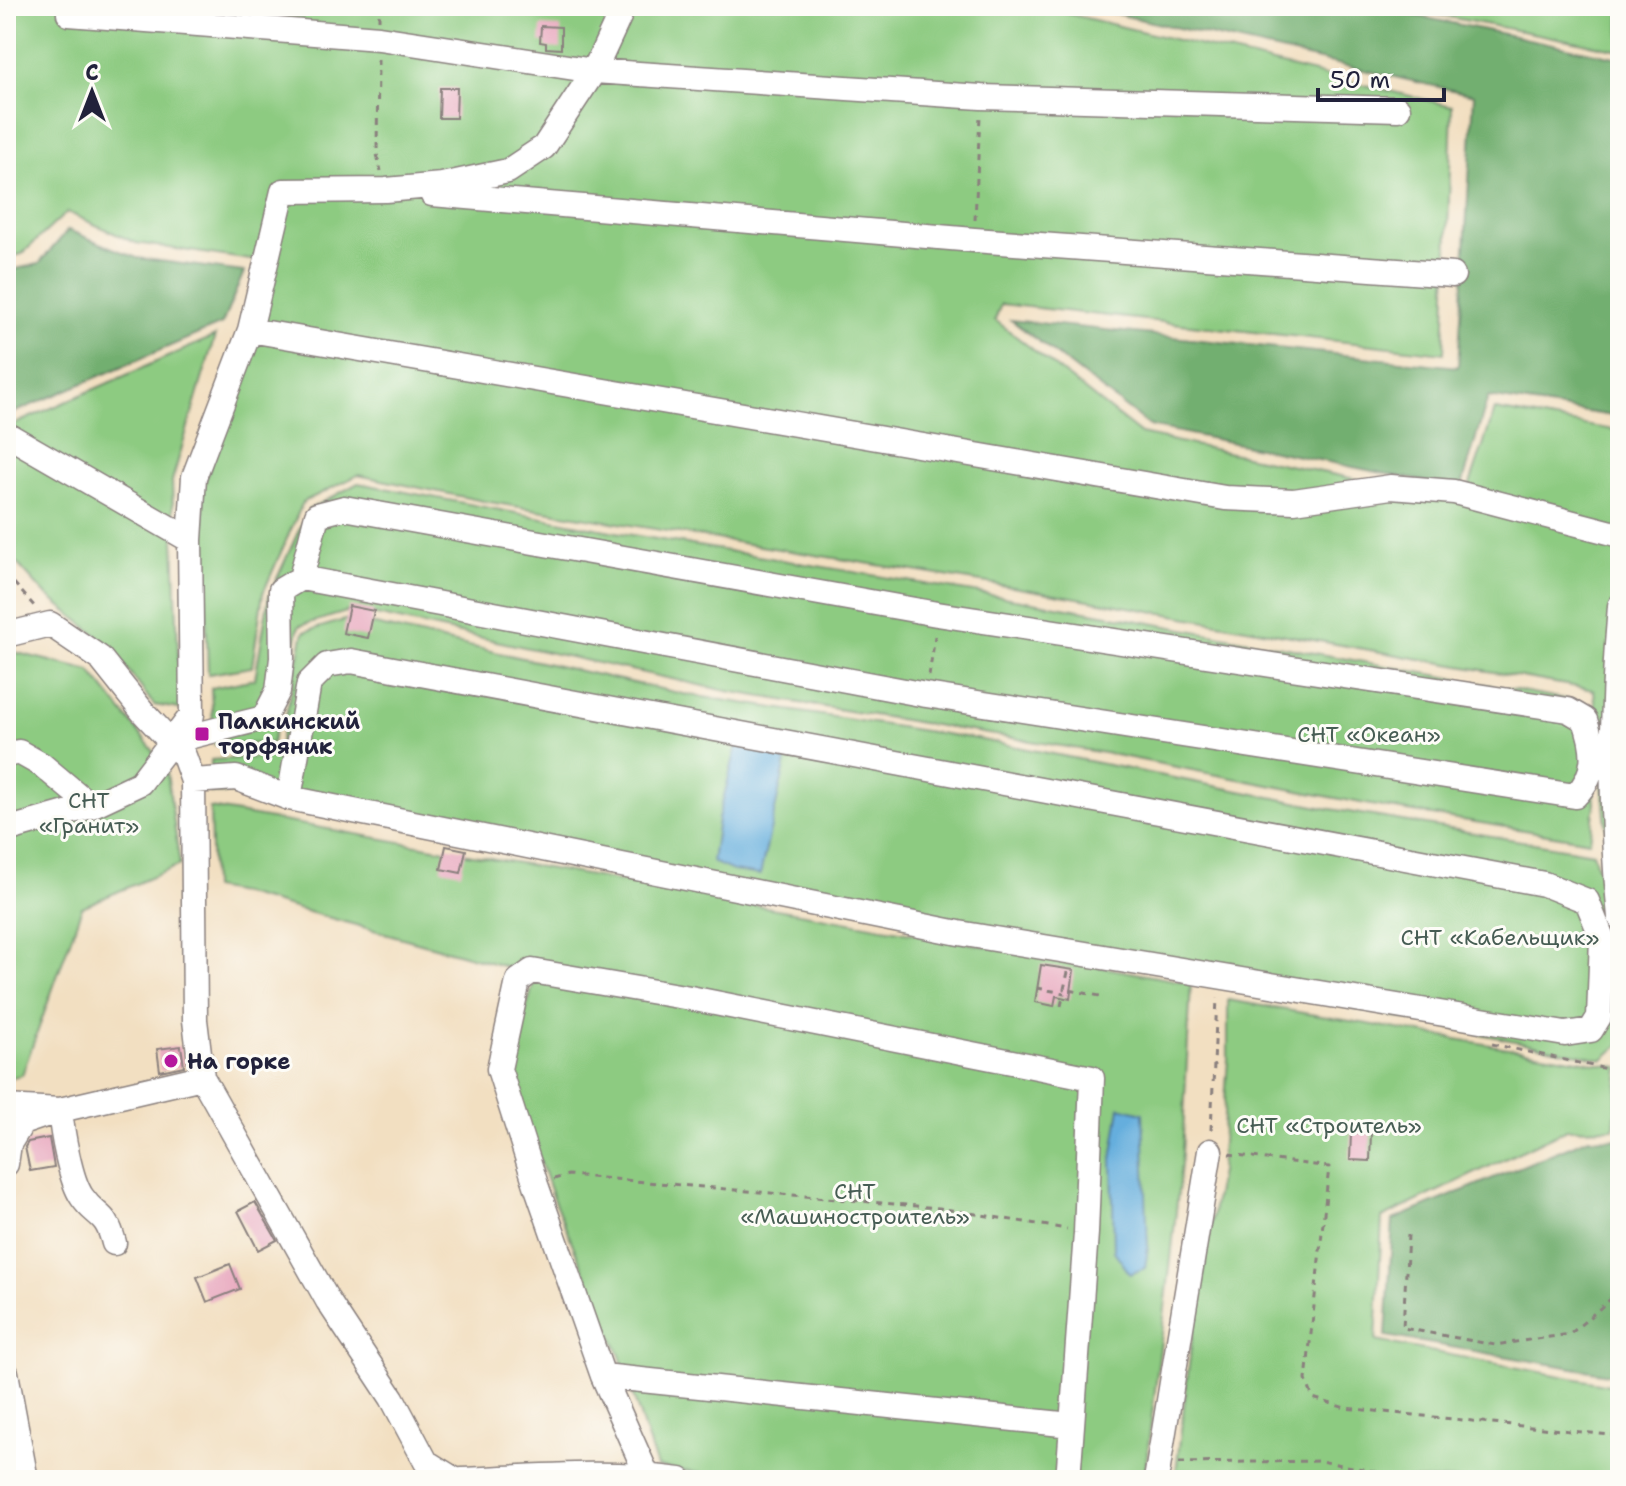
<svg xmlns="http://www.w3.org/2000/svg" width="1626" height="1486" font-family="'Shantell Sans',sans-serif">
<rect width="100%" height="100%" fill="#fdfcf7"/>
<filter id="ink" filterUnits="userSpaceOnUse"><feTurbulence type="fractalNoise" baseFrequency=".0125" numOctaves="2"/><feDisplacementMap in="SourceGraphic" scale="16" xChannelSelector="R" yChannelSelector="G"/><feConvolveMatrix kernelMatrix="1 2 1 2 8 2 1 2 1" color-interpolation-filters="sRGB"/></filter>
<filter id="wash" filterUnits="userSpaceOnUse"><feTurbulence type="fractalNoise" baseFrequency=".006" numOctaves="4" result="noise"/><feDisplacementMap in="SourceGraphic" scale="32" xChannelSelector="R" yChannelSelector="G"/><feGaussianBlur stdDeviation="1.8" result="paint"/><feColorMatrix in="noise" values="0 0 0 0 0 0 0 0 0 0 0 0 0 0 0 0 0 1.4 0 .05"/><feComposite in="paint" operator="in"/></filter>
<g filter="url(#wash)">
<rect width="100%" height="100%" fill="#f2dfc1"/>
<!-- green -->
<path fill="#8dcb81" stroke="#58765e" stroke-width="2" d="M6,6H1036L1452,106L1444,353L1001,304L995,320L1141,434L1464,502L1495,410L1620,431V984L1594,690L1055,594L483,501L358,475L303,502L263,593L252,667L208,674L203,489L271,263L136,243L67,212L22,254L6,258Z
M1391,6H1620V50Z
M215,336L172,481L180,709L154,705L109,645L44,593L6,551V428Z
M358,483L632,535L1080,610L1587,703L1595,804L1590,841L1371,805L1110,754L727,691L353,610L299,626L272,743L214,745L211,688L255,679L269,596L308,510Z
M348,619L683,694L977,739L1325,808L1593,853L1604,889L1620,1044L1603,1059L304,795L211,793V760L277,756L304,632Z
M10,651L90,671L166,767L180,865L82,907L22,1075L6,1079V652Z
M210,808L1191,983L1182,1154L1171,1259L1144,1480H744L657,1467L619,1353L552,1196L509,1070L536,975L240,893L212,888Z
M1228,1000L1619,1067L1614,1128L1567,1129L1382,1218L1376,1341L1620,1387V1480H1175L1192,1340L1220,1171L1228,1059Z"/>
<!-- forest -->
<path fill="#72af6f" stroke="#4a6855" stroke-width="2" d="M1081,6H1369L1620,58V417L1488,397L1461,489L1150,426L1011,320L1458,367L1474,95Z
M68,230L137,258L244,272L222,324L6,416V271L39,264Z
M1589,1138L1620,1139V1376L1386,1336L1393,1220Z"/>
<!-- water -->
<path fill="#65aedd" stroke="#44688c" stroke-width="2" d="M738,742L788,753L760,875L733,871L712,862L718,819Z
M1120,1107L1143,1113L1148,1248L1145,1268L1130,1274L1114,1251L1112,1159Z"/>
<g id="blocks">
<!-- building -->
<path fill="#e9acc1" d="M541,26L561,27V49L546,48V43L540,42Z
M440,88H457L456,118H439Z
M349,606L374,611L368,638L343,633Z
M446,846L466,850L461,873L441,869Z
M1041,965L1074,970L1070,999L1056,996L1054,1006L1035,1002Z
M181,1046L184,1066L160,1071L157,1049Z
M1351,1133H1371L1370,1161L1350,1160Z
M49,1138L54,1167L30,1171L25,1147L28,1142Z
M255,1202L277,1240L258,1250L238,1211Z
M230,1264L240,1289L207,1302L197,1277Z"/>
</g>
</g>
<g filter="url(#ink)">
<use href="#blocks" fill-opacity="0" stroke="#8a807e" stroke-width="2"/>
<g fill="none" stroke-linecap="round" stroke-linejoin="round">
<defs>
<path id="minor" d="M69,14L379,38L594,71L981,97L1398,109
M432,194L974,240L1453,275
M250,330L1225,498L1294,501L1391,487L1454,492L1620,535
M6,434L190,540
M1620,606C1611,709 1609,814 1620,917
M6,635L50,624L100,658L143,712L184,756L193,781L195,1020L202,1077L328,1301L392,1398L426,1462L455,1480
M172,741L264,718L278,691L282,658L281,590L301,578L926,695L1575,796C1598,773 1595,749 1585,720L1568,710L937,614L344,508L317,515L301,578
M6,755L19,752L42,765L91,806
M193,781L236,778L289,798L959,933L1565,1034L1591,1030L1599,1017L1602,938L1587,901L1544,884L351,661L327,665L309,683L289,798
M6,830L91,806L140,783L192,715L190,540L194,477L250,330L283,191L386,190L442,185L508,171L544,147L594,71L624,6
M6,1107L60,1110C62,1131 70,1180 82,1197C96,1218 106,1211 114,1243
M6,1164L9,1144L22,1123L60,1110L202,1077
M6,1373L26,1480
M603,1376L1071,1425
M647,1475L603,1376L536,1185L499,1069L518,981L532,971L690,998L1092,1078L1086,1233L1068,1480
M462,1480C534,1477 608,1470 680,1480
M1156,1480L1210,1151"/>
</defs>
<!-- minor casing -->
<use href="#minor" stroke="#8a807e" stroke-width="27"/>
<!-- path -->
<path stroke="#8a807e" stroke-width="3" stroke-dasharray="6 6" stroke-linecap="butt" d="M379,20V6
M378,59L377,154L381,171
M975,220L980,116
M6,574L35,607
M929,676L935,636
M1068,972L1064,989L1105,997
M1037,988L1064,993
M1061,1006L1064,993
M1492,1044L1620,1072
M1211,1130L1217,998
M1229,1154L1329,1167L1306,1380L1313,1398L1345,1408L1620,1436
M554,1179L568,1175L939,1208L1067,1229
M1408,1235L1403,1328L1495,1345L1570,1334L1620,1291
M1179,1463L1320,1461L1390,1474L1450,1480"/>
<!-- minor -->
<use href="#minor" stroke="#fff" stroke-width="24"/>
</g>
</g>
<!-- markers -->
<g fill="#b5179e" stroke="#fdfcf7" stroke-width="3">
<rect x="194" y="726" width="16" height="16" rx="4"/>
<circle cx="171" cy="1061" r="8"/>
</g>
<g text-anchor="middle" dominant-baseline="central" stroke-width="6" stroke-linejoin="round" paint-order="stroke">
<!-- poi labels -->
<g font-size="22" font-weight="bold" fill="#22223b" stroke="#fdfcf7" text-anchor="start">
<text x="218" y="721">Палкинский<tspan x="218" dy="25">торфяник</tspan></text>
<text x="187" y="1061">На горке</text>
</g>
<!-- park labels -->
<g font-size="22" fill="#475d54" stroke="#fdfcf7">
<text x="1369" y="734">СНТ «Океан»</text>
<text x="89" y="800">СНТ<tspan x="89" dy="25">«Гранит»</tspan></text>
<text x="1500" y="937">СНТ «Кабельщик»</text>
<text x="1329" y="1125">СНТ «Строитель»</text>
<text x="855" y="1191">СНТ<tspan x="855" dy="25">«Машиностроитель»</tspan></text>
</g>
</g>
<!-- margin -->
<rect width="1626" height="1486" fill="none" stroke="#fdfcf7" stroke-width="32"/>
<!-- north arrow -->
<g transform="translate(92 92)" stroke="#fdfcf7" stroke-width="6" paint-order="stroke">
<path d="M0-6L14 30L0 20L-14 30Z" fill="#22223b"/>
<text y="-12" font-size="22" font-weight="bold" text-anchor="middle" fill="#22223b">С</text>
</g>
<!-- scale -->
<path d="M1318 88v12h126v-12" fill="none" stroke="#22223b" stroke-width="4"/>
<text x="1330" y="88" font-size="24" fill="#22223b" stroke="#fdfcf7" stroke-width="6" paint-order="stroke">50 m</text>
</svg>
